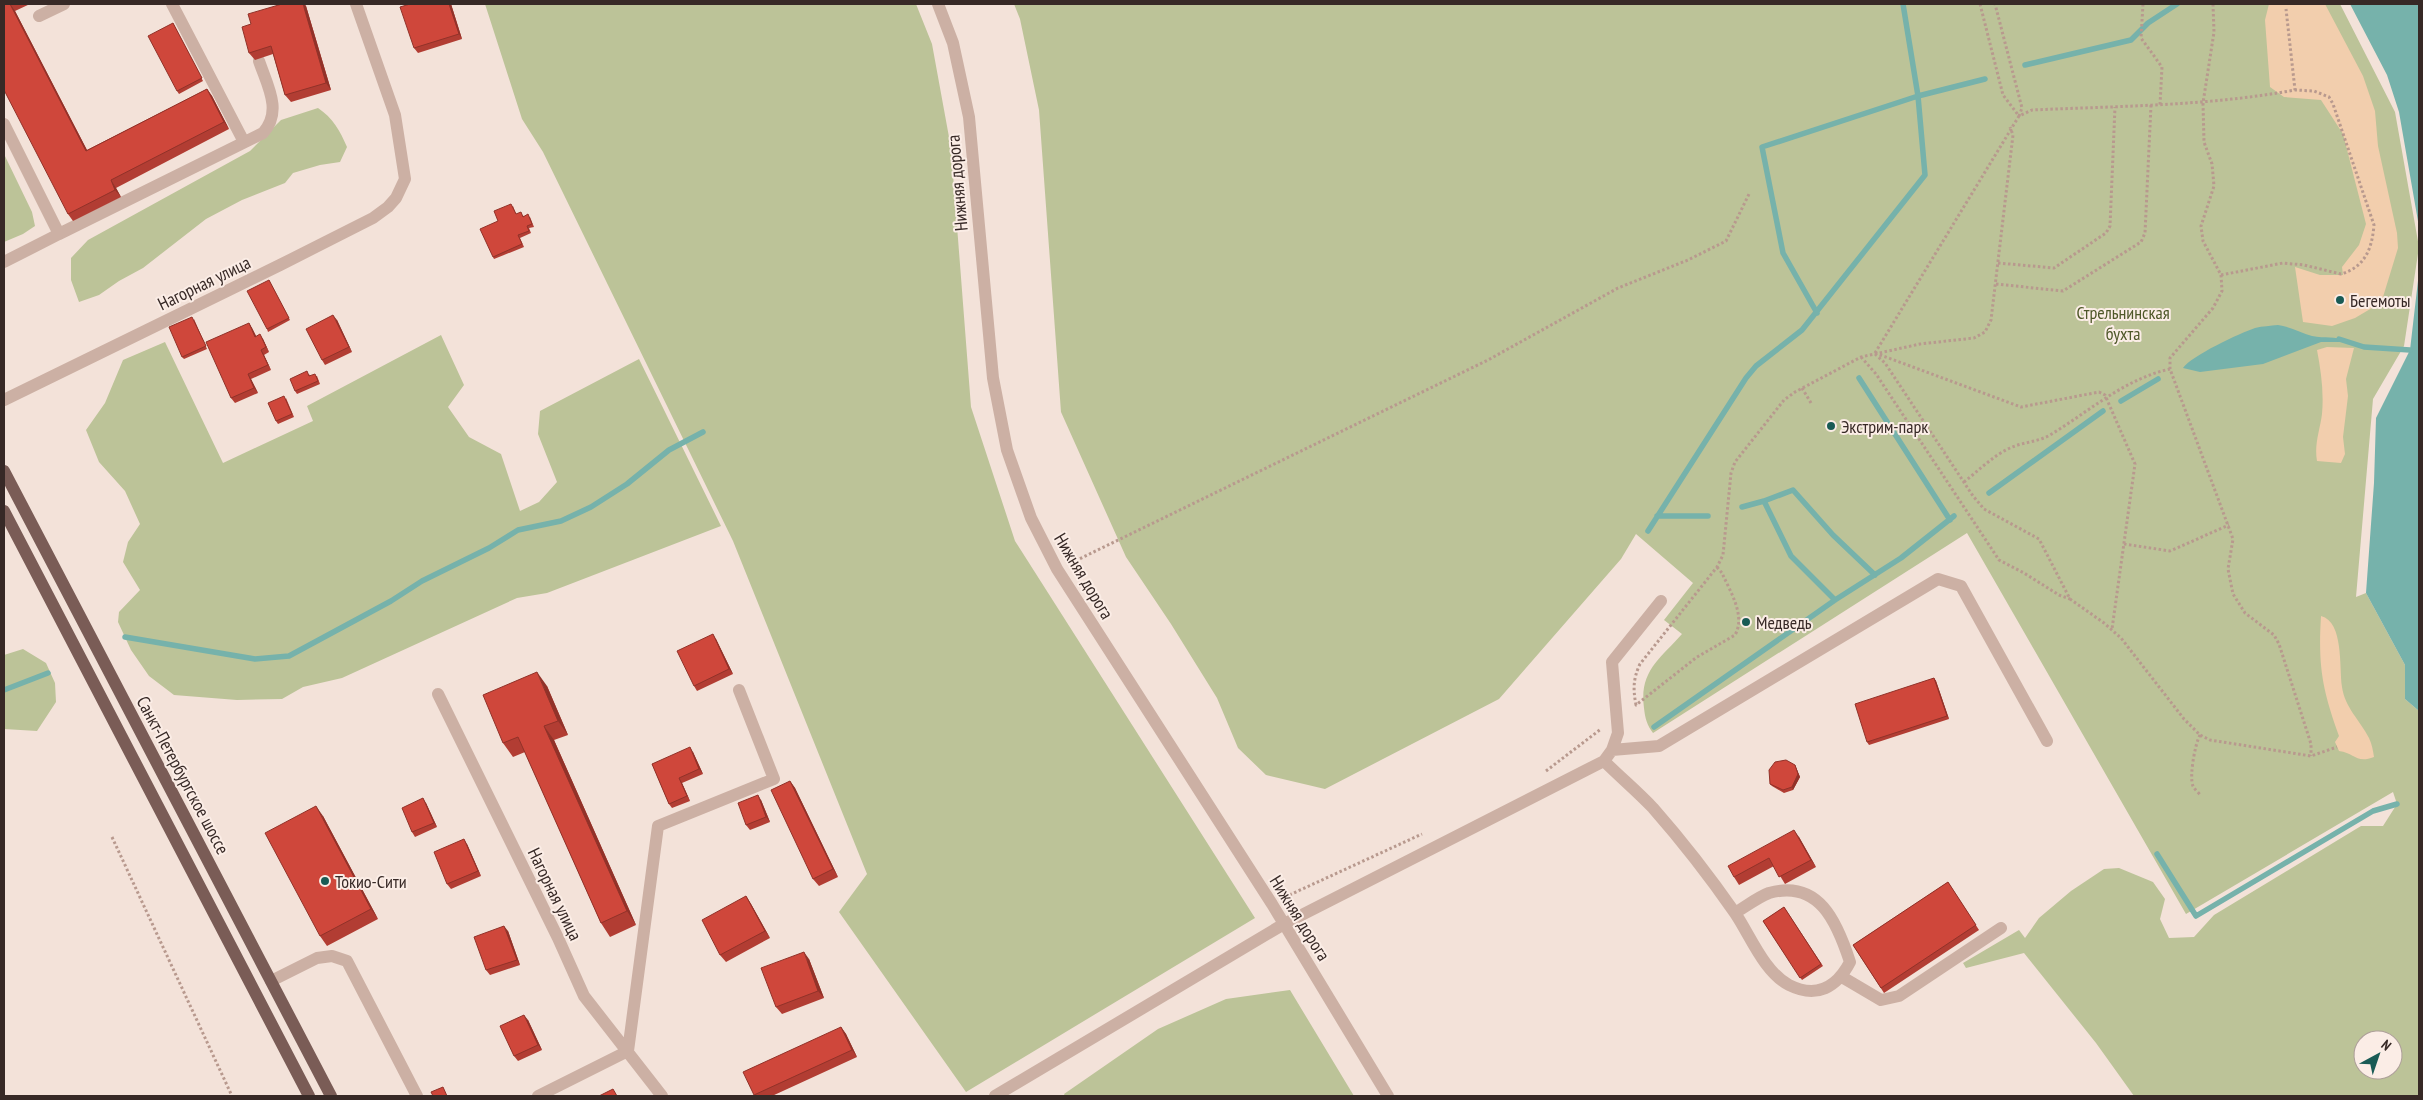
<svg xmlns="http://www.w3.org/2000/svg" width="2423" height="1100" font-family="'PT Sans Narrow',sans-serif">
<rect width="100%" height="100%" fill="#f3e2d9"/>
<!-- green -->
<path fill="#bcc398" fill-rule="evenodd" d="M485,4H916L932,44L951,148L971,407L1015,541L1255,918L966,1092L839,912L867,874L733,541L543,152L522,119Z
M1014,4H2340L2395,112L2419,247L2404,346L2373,399L2356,597L2366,593L2405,665V699L2419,711V1096H2134L2096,1043L2024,953L1966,968L1963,963L2019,930L2025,938L2039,918L2071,891L2104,869L2119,868L2153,882L2165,899L2160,919L2169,938L2194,937L2214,915L2361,826H2383L2397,804L2393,792L2186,914L1967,533L1653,733C1647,725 1645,718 1644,708C1639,671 1660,659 1682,634L1664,620L1693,583L1636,534L1621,559L1499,699L1325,789L1266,775L1238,748L1217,698L1171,624L1126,557L1061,412L1039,110L1020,19ZM2363,1040H2393V1070H2363Z
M318,108C333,118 340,131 347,147L340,162L320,165L293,173L285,183L242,200L206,219L143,268L119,281L99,295L79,302L71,280V258L88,240L250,151L281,120Z
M4,154L32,212L35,226L23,234L4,242Z
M441,335L464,385L448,407L469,437L501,454L520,511L539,502L557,482L538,434L540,411L639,359L721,526L547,593L517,598L342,678L303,687L282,699L237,700L174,695L149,676L131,650L118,622L119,612L140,590L123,562L128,542L140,524L125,491L99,462L86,430L105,403L123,360L165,342L223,463L313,421L307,406Z
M23,649L46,663L55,683L56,702L37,731L4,729V655Z
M1290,990L1354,1096H1065L1064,1094L1158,1029L1226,999Z"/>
<!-- sand -->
<path fill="#f2cead" d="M2269,4H2325L2363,76L2375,111L2378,146L2397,233L2398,248L2383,297L2377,305L2355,318L2332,326L2303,322L2295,267L2320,275H2343L2342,267L2359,245L2366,224L2343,134L2321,100L2284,97L2270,87L2265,20Z
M2327,347L2354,348L2346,379L2348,396L2343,437L2345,454L2341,463L2317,461C2314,444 2320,430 2322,414C2324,392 2321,371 2317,350Z
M2321,616C2344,622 2339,667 2342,687C2345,708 2360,720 2369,738C2372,744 2373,751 2374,757C2356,764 2355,753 2339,751L2335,742L2339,736C2322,689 2318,666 2321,616Z"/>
<!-- water -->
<path fill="#76b2ab" d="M2350,4H2419V227L2399,112L2387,75Z
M2419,272V711L2405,699V665L2366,593L2374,483L2376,418L2410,350Z
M2278,325C2291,327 2301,333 2312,336C2325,339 2335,335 2347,342H2321L2263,364L2200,372L2183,368C2191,356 2240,333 2255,328C2263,326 2270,326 2278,325Z"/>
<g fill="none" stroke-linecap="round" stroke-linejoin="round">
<!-- stream -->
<path stroke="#76b2ab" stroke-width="5.5" d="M2025,65L2131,40L2148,23L2177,4
M1817,313L1783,253L1762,147L1918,96L1985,79
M2339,339L2364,347L2410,350
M1859,378L1950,520
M2121,401L2158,379
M1989,493L2103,411
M1764,501L1791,556L1835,600
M1742,507L1764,501L1793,490L1833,535L1875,575
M1657,516H1708
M1648,531L1746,378L1756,366L1802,330L1925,175L1918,96L1903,4
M125,637L255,659L289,656L391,601L422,581L489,548L518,530L561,521L591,507L627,484L669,450L703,432
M4,690L48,673
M1654,727L1835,600L1901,558L1954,516
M2157,854L2196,916L2373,811L2397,804"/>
<!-- path -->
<path stroke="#b8998e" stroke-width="3" stroke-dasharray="2.5 2.5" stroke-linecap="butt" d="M1980,4L2003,95L2019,116L2022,108L1995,4
M2143,4L2141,38L2162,67L2160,105
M2213,4L2214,32L2203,103L2204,142L2212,164L2214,186L2201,226L2203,241L2221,275L2222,291L2213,308L2170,358V369L2233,539L2228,569L2233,594L2245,613L2274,635L2279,644L2311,744V756
M1998,263L2054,268L2106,233L2110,226L2115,107
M2221,275L2283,263L2304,265L2341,274C2365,267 2372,249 2374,225L2333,104L2329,97L2314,91L2295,90
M1996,284L2063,291L2141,242L2145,233L2151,105
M1875,353L2019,116L2032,110C2120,106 2208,106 2295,90L2286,9
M1875,353L2021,407L2099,392L2105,395L2135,464L2112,629
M1875,354L1885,363L1973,496L1984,509L2039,539L2070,599L2104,623L2121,638L2184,719L2200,735L2210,740L2311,756L2337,747
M1861,357L1876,374L1999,560L2024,573L2059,595L2070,599
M1802,388L1811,403
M1964,482C1978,471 1994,455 2010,448C2023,442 2038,442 2050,435C2090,411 2124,379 2170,369
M2124,544L2170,551L2229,525
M1071,563L1488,360L1618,288L1688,260L1726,241L1750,192
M1717,567L1722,573C1730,591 1746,616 1735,635L1697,657L1636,705C1633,689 1633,679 1640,664L1717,567L1723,555L1731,473L1735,462L1784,400L1795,392L1861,357L1920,344L1974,338L1985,332L1991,320L2013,135L2010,127
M2200,735C2195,744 2189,777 2193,786C2195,790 2199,793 2201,796
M1546,771L1601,729
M112,837L232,1096
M1285,897L1422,834"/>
<!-- minor -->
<path stroke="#ccb0a4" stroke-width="12" d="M172,4L244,142
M938,4L953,43L969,117L993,378L1007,450L1031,518L1057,569L1272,904L1388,1096
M39,16L64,4
M4,124L59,234L263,133C283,111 267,85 259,61
M4,262L59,234
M4,400L280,265L373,218L388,207L396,198L405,179L395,115L356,4
M438,694L558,938L584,996L662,1096
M1612,750L1659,746L1938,579L1961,586L2047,741
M1604,761C1620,777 1638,792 1653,808C1682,841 1710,877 1735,913C1750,935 1764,972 1789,985C1817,999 1837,987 1850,962C1837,922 1819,879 1769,893C1758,897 1745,907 1735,913
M1842,977L1881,1000L1899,996L2001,928
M271,981L317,958L332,956L347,961L417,1096
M628,1051L658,826L774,779L739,690
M538,1096L628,1051
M995,1096L1284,924L1604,761L1612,750L1618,733L1612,662L1661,601"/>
<!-- major -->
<path stroke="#7a5c56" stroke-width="12" d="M4,471L331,1096
M4,511L309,1096"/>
</g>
<!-- wall -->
<path fill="#b23d33" d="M4,4H30L15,11L87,150L207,89L212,96L229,129L116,188L121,197L73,221L68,214Z
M451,4L462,39L418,53L414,48Z
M306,6L331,90L291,102L285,95L273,54L255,60L249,53Z
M173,23L203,81L179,94L177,91Z
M513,206L516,214L524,216L530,217L534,227L529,228L531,233L520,238L524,247L494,259L493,257L498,221Z
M269,280L290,320L268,332L267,329Z
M194,319L207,349L184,359L182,357Z
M337,320L352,352L325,365L322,360Z
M249,323L252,328L256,336L263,339L269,352L264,355L271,370L251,379L258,393L235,403L231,398Z
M309,374L310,376H317L320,384L297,394L295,391Z
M286,398L294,417L278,424L276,421Z
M716,639L733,674L697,691L694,686Z
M1934,678L1936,681L1949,719L1869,745L1867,742Z
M547,686L568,735L554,740L636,925L610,937L601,923L525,752L513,757L503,743Z
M693,752L703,774L682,783L690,801L672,808L669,804L652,764Z
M1795,765L1800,777L1793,790L1784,793L1772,786L1770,784Z
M790,781L795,788L838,877L819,886L813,879Z
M761,800L770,822L750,830L746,825Z
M426,803L437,827L415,837L412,832Z
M323,816L378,919L327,946L320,936Z
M1799,837L1816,867L1785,884L1774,866L1739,885L1734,877Z
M467,844L481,876L451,889L447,884Z
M1948,882L1979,930L1884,993L1853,945Z
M746,896L751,904L770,938L726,962L720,955Z
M1784,907L1823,966L1802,980L1763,921Z
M508,931L520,965L490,975L486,970Z
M809,959L824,998L782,1014L776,1007Z
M528,1020L542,1050L518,1061L514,1056Z
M841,1027L846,1034L857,1057L772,1096H754V1095Z"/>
<!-- shaded-wall -->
<path fill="#913229" d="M10,4L15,11L91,158L86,151Z
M303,4H305L306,6L331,90L326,83Z
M449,4H451L462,39L459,34Z
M207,89L212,96L229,129L224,122Z
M111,180L116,188L121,197L115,190Z
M333,315L337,320L352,352L349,347Z
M249,323L252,328L259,342L255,337Z
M260,334L263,339L269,352L266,347Z
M261,350L264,355L271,370L268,365Z
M248,374L251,379L258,393L254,388Z
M713,634L716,639L733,674L729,669Z
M537,672L547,686L568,735L558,721Z
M1934,678L1936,681L1949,719L1947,716Z
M544,726L554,740L636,925L627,911Z
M690,747L693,752L703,774L699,769Z
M1795,765L1800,777L1793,790L1792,787Z
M679,778L682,783L690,801L687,796Z
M790,781L795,788L838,877L833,869Z
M758,795L761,800L770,822L766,817Z
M423,798L426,803L437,827L434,823Z
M316,806L323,816L378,919L371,909Z
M1794,830L1799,837L1816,867L1811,860Z
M464,839L467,844L481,876L478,871Z
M746,896L751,904L770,938L765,931Z
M504,926L508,931L520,965L517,960Z
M804,952L809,959L824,998L818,991Z
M524,1015L528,1020L542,1050L538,1045Z
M841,1027L846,1034L857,1057L852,1050Z"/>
<!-- building -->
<path fill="#cf473b" stroke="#913229" d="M4,4H10L86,151L207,89L224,122L111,180L115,190L68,214L4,90Z
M282,4H303L326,83L285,95L271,46L249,53L242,27L251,24L248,14Z
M410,4H449L459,34L414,48L400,7Z
M173,23L202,78L177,91L148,36Z
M511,204L516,214L521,212L523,217L528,214L532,224L527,226L529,231L518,235L522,244L493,257L480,229L498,221L494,211Z
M269,280L289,318L267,329L247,291Z
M333,315L349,347L322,360L306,329Z
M192,317L206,346L182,357L169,327Z
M249,323L255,337L260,334L266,347L261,350L268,365L248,374L254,388L231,398L206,342Z
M307,371L309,376L315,374L318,381L295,391L290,379Z
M284,396L292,414L276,421L268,403Z
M713,634L729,669L694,686L677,651Z
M537,672L558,721L544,726L627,911L601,923L518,737L503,743L483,695Z
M1934,678L1947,716L1867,742L1855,704Z
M690,747L699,769L679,778L687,796L669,804L652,764Z
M1786,760L1795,765L1798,774L1792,787L1783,790L1770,784L1769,770L1775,762Z
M790,781L833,869L813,879L771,790Z
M758,795L766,817L746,825L738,803Z
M423,798L434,823L412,832L402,808Z
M316,806L371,909L320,936L265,833Z
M1794,830L1811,860L1779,877L1769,858L1734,877L1728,866Z
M464,839L478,871L447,884L434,852Z
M1948,882L1976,925L1881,988L1853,945Z
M746,896L765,931L720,955L702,920Z
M1784,907L1821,964L1800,978L1763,921Z
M504,926L517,960L486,970L474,937Z
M804,952L818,991L776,1007L761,968Z
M524,1015L538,1045L514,1056L500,1026Z
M841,1027L852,1050L754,1095L743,1072Z
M443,1087L447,1096H433L431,1092Z
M613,1089L617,1096H599Z"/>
<!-- markers -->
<g fill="#195b55" stroke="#fbede6" stroke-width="2">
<circle cx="2340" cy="300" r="5"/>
<circle cx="1831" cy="426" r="5"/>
<circle cx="1746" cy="622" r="5"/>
<circle cx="325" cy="881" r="5"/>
</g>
<g text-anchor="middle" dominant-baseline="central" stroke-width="4" stroke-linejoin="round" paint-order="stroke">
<!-- street labels -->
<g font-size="18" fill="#372926" stroke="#fbede6">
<text transform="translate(957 183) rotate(-95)">Нижняя дорога</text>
<text transform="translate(204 283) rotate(-26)">Нагорная улица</text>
<text transform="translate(1084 576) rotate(59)">Нижняя дорога</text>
<text transform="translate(183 775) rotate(62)">Санкт-Петербургское шоссе</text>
<text transform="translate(555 894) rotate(64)">Нагорная улица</text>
<text transform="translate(1300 918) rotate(58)">Нижняя дорога</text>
</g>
<!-- poi labels -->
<g font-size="18" fill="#372926" stroke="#fbede6" text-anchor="start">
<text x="2350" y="300">Бегемоты</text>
<text x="1841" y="426">Экстрим-парк</text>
<text x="1756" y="622">Медведь</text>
<text x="335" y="881">Токио-Сити</text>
</g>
<!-- park labels -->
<g font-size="18" fill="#4e5728" stroke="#fbede6">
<text x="2123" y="312">Стрельнинская<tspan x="2123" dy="21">бухта</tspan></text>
</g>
</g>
<!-- border -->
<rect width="2423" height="1100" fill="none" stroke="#372926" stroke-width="10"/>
<!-- north arrow -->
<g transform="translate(2378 1055) rotate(40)"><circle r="24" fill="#fbede6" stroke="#ad9f99"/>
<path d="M0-4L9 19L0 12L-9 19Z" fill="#195b55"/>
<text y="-8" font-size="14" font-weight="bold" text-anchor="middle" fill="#372926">N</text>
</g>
</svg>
